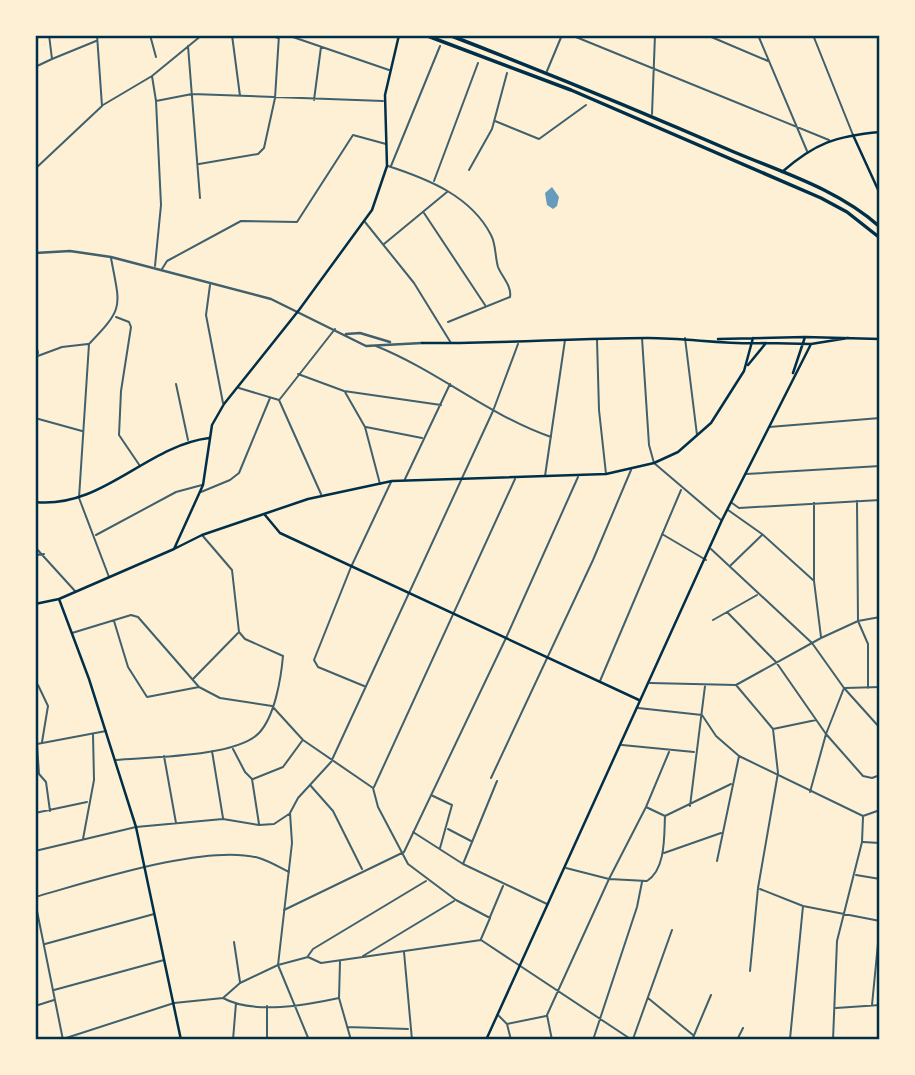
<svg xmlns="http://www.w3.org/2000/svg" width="915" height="1075" font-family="Montserrat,sans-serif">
<rect width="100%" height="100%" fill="#fdf0d5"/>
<!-- water -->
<path fill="#669bbc" d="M552,187L559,197L557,206L553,209L547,205L545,193Z"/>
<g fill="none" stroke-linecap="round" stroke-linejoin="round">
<!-- minor -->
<path stroke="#3f606c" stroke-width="2" d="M150,35L156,57
M232,35L240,96
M270,35L278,38
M287,35L389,70
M571,35L829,140
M758,35L807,151
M813,35L853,135
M709,36L768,61
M188,46L200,198
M52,59L96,41
M35,67L52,59L49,35
M547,71L562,35
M152,76L156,101L192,94L383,101
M314,100L321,47
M103,105L152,76L202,35
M652,114L655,35
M495,121L539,139L586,105
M199,164L258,154L264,148L275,98L279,35
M388,166C428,179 471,196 491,235C496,244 495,257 498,267C502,277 512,286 510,297L448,322
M391,166L440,46
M35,169L102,106L97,35
M469,170L492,129L507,73
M434,181L478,63
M424,213L485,305
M365,222L414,283L451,343
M384,244L447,192
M155,266L161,205L156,101
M162,269L167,261L241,221L297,222L353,135L386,144
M210,285L206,315L223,403
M116,317L129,322L131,327L121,391L119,435L140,466
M642,338L649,445L654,463L721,520
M685,338L697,435
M597,340L599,410L606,474
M35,341L38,353
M376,346C438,371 488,415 551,437
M35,357L62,347L88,344
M298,374L344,391L441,405
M176,384L188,440
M239,388L279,400L321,494
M345,392L365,427L380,484
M280,399L335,329
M35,418L82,431
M366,427L422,438
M769,427L880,418
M746,474L880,466
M545,476L565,340
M405,479L450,384
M201,492L230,480L239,473L270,398
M857,501L858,621L868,644V688
M732,503L739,508L880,500
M814,503V581L821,637
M728,510L762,534L813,580
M662,534L706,560
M96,535L176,492L202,485
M35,547L75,591
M711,549L812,643L844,688L880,728
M35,555L44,554
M731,565L762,535
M109,577L79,498L89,344C125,307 120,307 111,258
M727,612L776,662L826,734L863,776L872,778L880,775
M713,620L757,595
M114,621L128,667L147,697L199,687
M72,633L131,615L138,617L199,687L220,698L272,706L303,740L373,788L378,807L408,864L456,900L490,918L481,939
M193,679L238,633
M600,681L681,490
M650,683L736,685L821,638L858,621L880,617
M38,685L48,706L42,742
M736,685L773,729L778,773L758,888L750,971
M364,686L318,667L314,660L351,567L391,482
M845,688L880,687
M638,708L702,715L716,736L739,756L863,816L880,810
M773,729L816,720
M622,745L694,752
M233,749L245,772L252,779L259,824
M212,751L223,818
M164,756L176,823
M116,760C150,757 236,757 259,733C275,716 281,678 283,656L245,639L239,632L232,570L202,535
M491,778L593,560L631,470
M253,779L283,767L302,741
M310,785L333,811L362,869
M374,787L515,479
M810,792L826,734L844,688
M431,795L452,805L440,848
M690,806L705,686
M646,807L665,816L731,784
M50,811L46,782L39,774L37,744L106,731
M35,813L87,802
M448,829L471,841
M413,832L463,864L547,904
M83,839L94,780L93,734
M863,842L880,843
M35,851L136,827L223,819L259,825L274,824L289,814
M664,853L721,833
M717,861L739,756
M463,864L497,781
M566,868L609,879L647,881C666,869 664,836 665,816
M856,875L880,879
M760,889L803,906L880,921
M35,897C89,882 207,843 259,858C269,861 279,867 289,872
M35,901L63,1040
M284,910L404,852L506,638L578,477
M490,917L503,886
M234,942L240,982
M45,944L154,914
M404,952L412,1040
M308,956L313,949L426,881
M363,956L454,901
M340,962L339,998L351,1040
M54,990L164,960
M223,998C254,1015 307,1005 339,998
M648,998L693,1035
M872,1005L880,923
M35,1006L54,1000
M267,1006V1040
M836,1008L880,1005
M498,1015L507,1024L511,1040
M507,1024L546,1016
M347,1027L408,1029
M63,1039L174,1003L223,998L240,983L278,965L308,957L321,963L481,940L632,1040
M633,1039L672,930
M790,1039L803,906
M233,1040L236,1003
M309,1040L278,965L292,843L290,813L298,798L331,762L493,411L518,344
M552,1040L547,1015L609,879L646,807L669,752
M593,1040L637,907L642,882
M692,1040L711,995
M737,1040L743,1028
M787,1040H836
M833,1040L837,941L862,842L863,817"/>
<!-- tertiary -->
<path stroke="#3f606c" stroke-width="2.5" d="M35,253L70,251L111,257L271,299L366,346L422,343
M346,334L360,333L390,342"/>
<!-- secondary -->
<path stroke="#003049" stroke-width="2.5" d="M853,135L880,194
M782,172C815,143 836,136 880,132
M718,339L805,337
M422,343C498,344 573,338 648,338C688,338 727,345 766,343
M748,365L766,343L811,344L848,338
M793,373L805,337L880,339
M35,502C102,509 146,446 209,438
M265,515L280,533L639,700
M174,549L202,535L308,499L392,481L606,474L654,463L678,452L711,423L744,371L753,338
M59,599L89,679L136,827L181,1040
M35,604L59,599L174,549L203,485L212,425L224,404L299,310L372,210L387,166L385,95L399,35
M486,1040L722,520L811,344"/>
<!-- trunk -->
<path stroke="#003049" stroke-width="3.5" d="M425,35L571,90L821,198L847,212L880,238
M449,35C545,72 640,111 734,152C784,173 839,190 880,227"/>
</g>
<!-- border -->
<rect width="915" height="1075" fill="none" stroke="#fdf0d5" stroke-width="74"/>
<rect x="37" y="37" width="841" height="1001" fill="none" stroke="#003049" stroke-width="2.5"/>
</svg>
